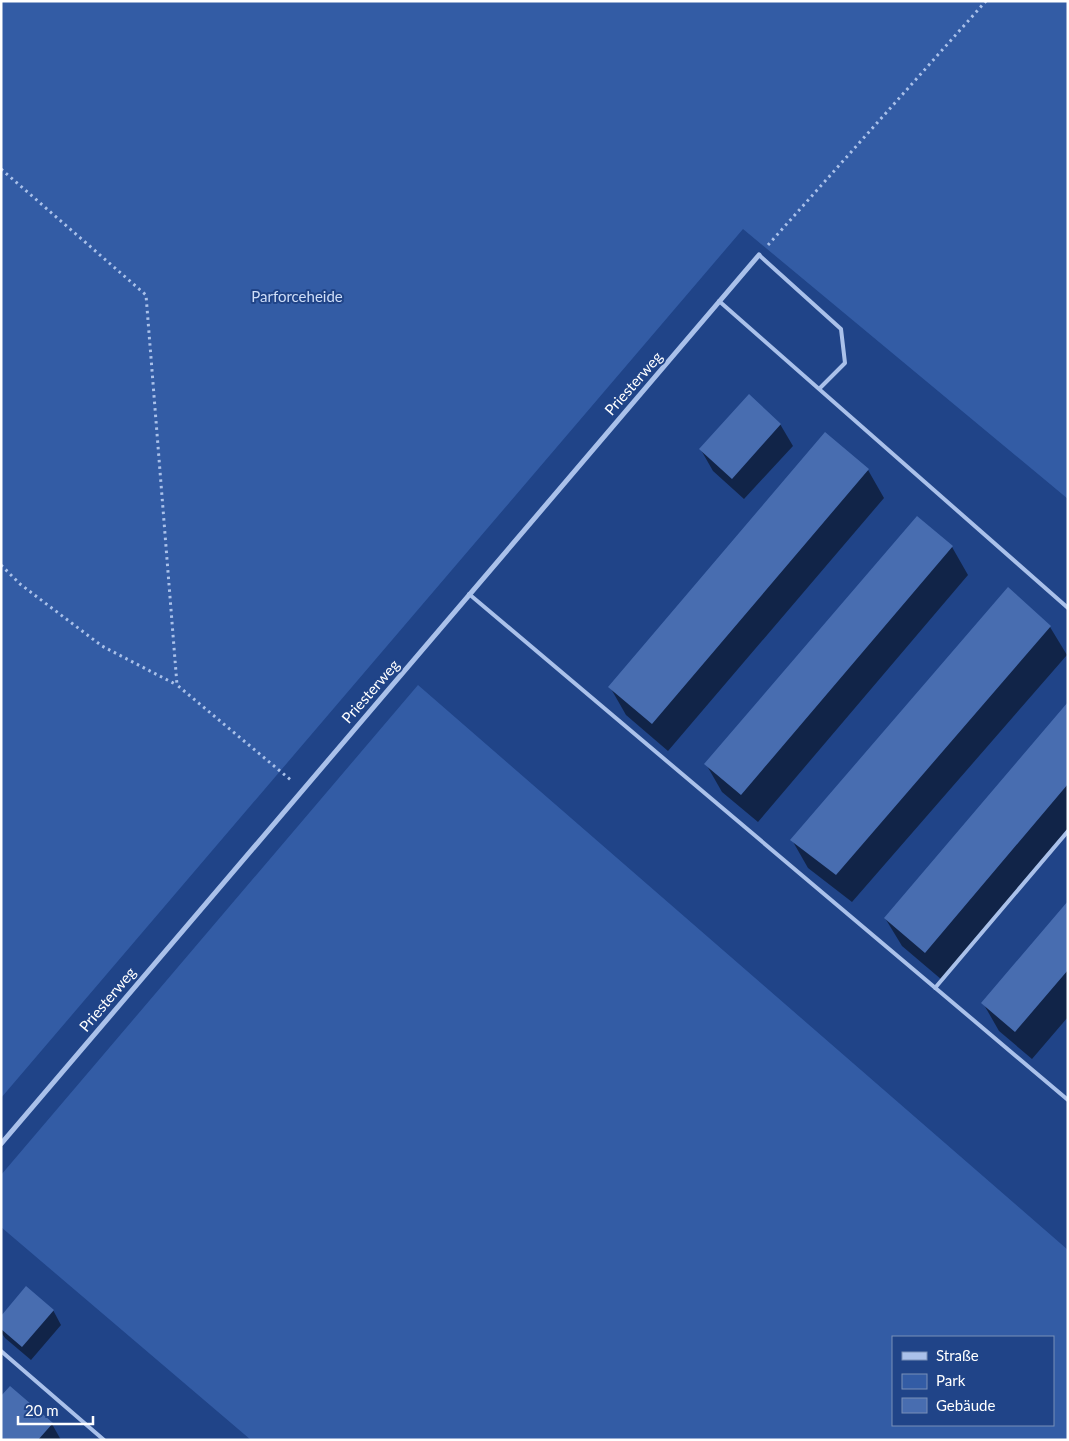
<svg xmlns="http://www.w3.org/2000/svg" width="1069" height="1441" font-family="Lato,sans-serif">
<rect width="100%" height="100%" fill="#204488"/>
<!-- green -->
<path fill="#335ca5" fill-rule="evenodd" d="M1,1H1068V499L743,229L1,1098Z
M418,685L1068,1250V1440H251L1,1227V1175ZM893,1337H1053V1425H893Z"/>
<!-- shadow -->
<path fill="#0007" d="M780,424L793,446L744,499L713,471L701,450Z
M868,470L884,498L668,751L626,715L610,687Z
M917,518L952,547L968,575L758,822L722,792L706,764Z
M1008,589L1050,627L1067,655L852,902L808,868L792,840Z
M1068,704V831L942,980L902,946L885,918Z
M1068,903V1017L1032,1059L999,1031L983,1003Z
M53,1310L61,1325L31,1360L5,1338L1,1332V1318Z
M52,1424L61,1440H1Z"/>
<!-- building -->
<path fill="#486db0" d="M749,394L781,424L732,479L699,449Z
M825,432L869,469L652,724L608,687Z
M917,516L953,546L741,795L704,764Z
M1008,587L1051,626L836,875L790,840Z
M1068,702V784L925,953L884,918Z
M1068,901V970L1015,1032L981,1003Z
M26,1286L54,1310L22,1347L1,1329V1316Z
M10,1386L53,1423L38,1440H1V1396Z"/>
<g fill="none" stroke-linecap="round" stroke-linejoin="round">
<!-- path -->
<path stroke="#aac1ea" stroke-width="3" stroke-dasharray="2.5 4" stroke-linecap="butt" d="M1,169L146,295L177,685L292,781
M768,245L986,1
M1,565L20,584L102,646L177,685"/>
<!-- service -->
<path stroke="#aac1ea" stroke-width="4" d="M759,255L841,329L845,363L820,388
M719,301L1068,608
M469,594L1068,1100
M935,988L1068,831
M1,1351L104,1440"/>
<!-- minor -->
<path stroke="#aac1ea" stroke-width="5" d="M1,1144L759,255"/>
</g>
<g text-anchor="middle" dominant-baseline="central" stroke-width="4" stroke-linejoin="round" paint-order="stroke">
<!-- park labels -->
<g font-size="15" fill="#cfdef8" stroke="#204488">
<text x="297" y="296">Parforceheide</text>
</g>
<!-- street labels -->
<g font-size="15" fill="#fff" stroke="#204488">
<text transform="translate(633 383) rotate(-49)">Priesterweg</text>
<text transform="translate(370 691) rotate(-49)">Priesterweg</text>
<text transform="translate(107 999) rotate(-50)">Priesterweg</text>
</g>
</g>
<!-- border -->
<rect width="1069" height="1441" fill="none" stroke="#ffffff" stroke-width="5"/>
<!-- legend -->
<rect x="892" y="1336" width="162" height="90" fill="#204488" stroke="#798fb8"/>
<rect x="902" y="1352" width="25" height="8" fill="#aac1ea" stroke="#798fb8"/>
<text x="936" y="1361" font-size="15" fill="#ffffff">Straße</text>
<rect x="902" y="1374" width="25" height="15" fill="#335ca5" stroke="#798fb8"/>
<text x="936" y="1386" font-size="15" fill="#ffffff">Park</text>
<rect x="902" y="1398" width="25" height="15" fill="#486db0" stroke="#798fb8"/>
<text x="936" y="1411" font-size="15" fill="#ffffff">Gebäude</text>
<!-- scale -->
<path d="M18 1416v8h75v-8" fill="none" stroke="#ffffff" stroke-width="2.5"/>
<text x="25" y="1416" font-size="15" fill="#ffffff" stroke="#204488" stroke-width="4" paint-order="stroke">20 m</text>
</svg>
